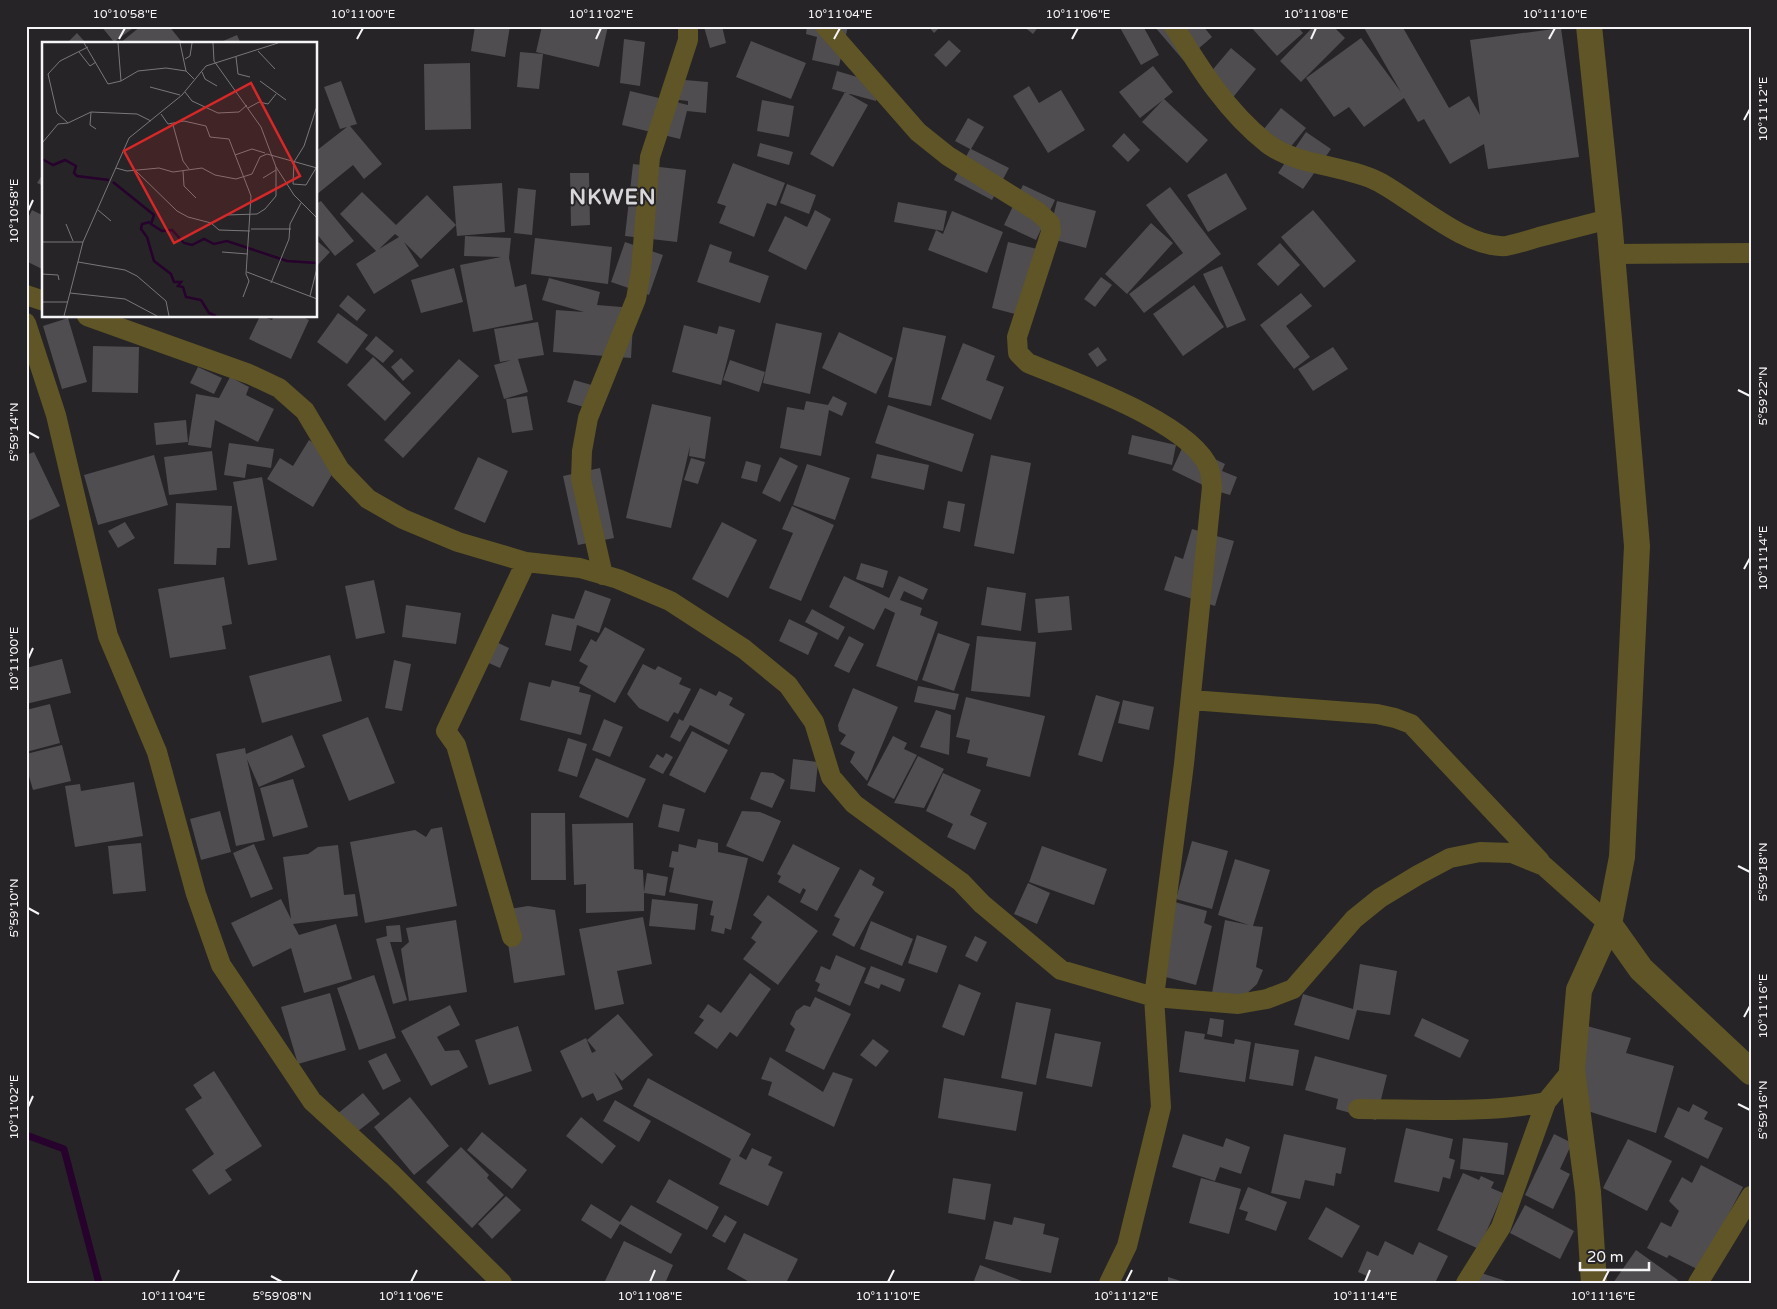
<svg xmlns="http://www.w3.org/2000/svg" width="1777" height="1309" font-family="'Varela Round',sans-serif">
<rect width="100%" height="100%" fill="#262426"/>
<g fill="none" stroke-linecap="round" stroke-linejoin="round">
<!-- stream -->
<path stroke="#27022d" stroke-width="7" d="M26,1135L64,1149L99,1283"/>
</g>
<!-- building -->
<path fill="#4f4d4f" fill-rule="evenodd" d="M101,26H136L114,42Z
M141,26H169L181,41L177,44H119Z
M475,26H510L505,57L471,51Z
M542,26H608L599,67L536,52Z
M722,26L726,43L710,48L704,27Z
M807,26H848L839,66L812,60L817,37L806,34Z
M928,26H941L934,33Z
M1023,26H1039L1033,34Z
M1119,26H1143L1159,55L1141,65Z
M1154,26H1203L1212,37L1184,61Z
M1250,26H1297L1303,33L1277,56Z
M1314,26H1333L1345,38L1301,82L1280,61Z
M1363,26H1402L1449,108L1469,96L1480,115L1470,40L1561,28L1579,157L1488,169L1484,144L1450,164L1424,119L1418,122L1404,98L1364,127L1349,107L1334,117L1306,78L1361,38L1401,92Z
M77,33L85,42L83,44H66Z
M237,35L241,44H216Z
M624,39L645,42L640,86L620,83Z
M949,40L961,51L946,67L934,55Z
M751,41L806,63L791,99L736,77Z
M1231,48L1256,69L1230,101L1204,80Z
M520,52L543,54L539,89L517,87Z
M470,63L471,129L425,130L424,64Z
M1153,66L1173,92L1164,99L1208,140L1187,163L1142,122L1163,100L1140,118L1119,92Z
M837,71L881,84L876,101L832,89Z
M673,79L708,82L706,113L687,111L680,139L622,125L630,91L688,105V101L671,99Z
M341,81L357,124L350,126L382,164L364,179L353,165L316,195V151L347,127L340,129L324,87Z
M1029,86L1039,103L1061,90L1085,130L1048,153L1013,96Z
M845,92L868,105L833,167L810,154Z
M762,100L794,106L789,137L757,131Z
M1281,108L1306,128L1284,155L1259,135Z
M968,118L984,127L971,149L1009,168L992,200L954,180L970,149L955,141Z
M1306,132L1331,149L1303,189L1278,173Z
M1124,133L1140,150L1128,162L1112,146Z
M760,143L793,152L789,165L757,156Z
M733,163L785,183L776,206L767,203L754,237L719,223L726,206L717,203Z
M633,164L686,170L677,242L625,236Z
M44,172V186L37,183Z
M570,173H589L590,225L571,226Z
M1226,173L1247,209L1208,232L1187,195Z
M502,183L505,232L457,236L456,225L421,259L404,242L419,266L374,294L356,264L376,251L340,214L362,192L396,225L427,195L456,225L453,186ZM395,234L399,237L379,249Z
M787,184L816,195L809,214L780,203Z
M1023,185L1055,200L1036,240L1004,225Z
M1170,187L1221,254L1144,313L1129,294L1183,253L1146,205Z
M518,188L536,190L532,235L514,233Z
M321,201L354,241L335,256L316,233V204Z
M1057,201L1096,211L1086,248L1048,238Z
M898,202L947,211L943,231L894,222Z
M32,210L44,216V270L26,261V222Z
M815,210L831,219L806,270L768,251L785,216L807,227Z
M1313,210L1356,261L1324,288L1281,237Z
M952,211L1003,232L987,273L928,250L936,230L943,234Z
M1151,223L1173,243L1127,294L1105,274Z
M465,236L511,238L509,258L515,287L526,284L533,320L473,332L460,265L501,257L464,256Z
M535,238L612,247L608,284L531,274Z
M316,240L330,252L316,267Z
M625,242L663,255L649,295L611,282Z
M1008,242L1046,251L1030,318L992,308Z
M1280,243L1300,265L1278,286L1257,264Z
M710,244L732,252L729,262L769,276L760,303L697,282Z
M1222,266L1246,320L1227,328L1203,274Z
M454,268L463,302L421,313L411,280Z
M1101,277L1112,285L1095,307L1084,299Z
M549,278L600,292L597,305L634,308L631,358L553,352L556,310L584,312L542,300Z
M1194,285L1224,327L1183,356L1153,314Z
M1301,293L1312,306L1286,326L1310,357L1294,369L1260,325Z
M348,295L366,310L357,321L339,306Z
M338,313L368,335L347,364L317,342Z
M260,316L272,320L274,316H301L309,320L291,359L249,339Z
M68,318L87,382L62,389L43,326Z
M538,322L544,355L518,359L528,392L504,399L494,365L512,360L500,362L494,329Z
M776,323L822,333L810,394L763,383Z
M684,325L717,334L719,326L735,330L721,385L672,372Z
M903,327L946,336L931,406L888,397Z
M839,332L893,358L876,394L822,368Z
M376,336L394,351L383,363L365,349Z
M963,343L995,356L986,380L1004,387L991,420L941,399Z
M93,346L139,347L138,393L92,392Z
M1098,347L1107,360L1097,367L1088,354Z
M1333,347L1348,369L1313,391L1298,369Z
M373,357L411,393L385,421L347,385Z
M401,358L414,371L403,381L391,367Z
M459,359L479,376L403,458L384,440Z
M730,360L765,372L759,392L723,380Z
M198,367L222,378L214,394L190,383Z
M230,377L249,387L246,395L274,409L258,442L215,420L211,448L188,445L196,394L219,398Z
M574,380L595,386L587,408L567,402Z
M527,396L533,430L512,433L506,399Z
M833,396L847,403L842,416L829,410L821,456L780,448L787,407L804,410L806,401L828,405Z
M652,404L711,417L705,459L689,456L690,446L671,528L626,518Z
M888,405L974,434L962,472L875,443Z
M186,420L188,442L156,445L154,423Z
M1132,435L1176,445L1172,465L1128,454Z
M309,440L341,459L313,507L267,479L280,458L293,466Z
M229,443L274,449L271,468L247,464L245,478L224,475Z
M1184,444L1225,464L1222,471L1237,477L1230,495L1213,490L1172,470Z
M212,451L217,490L169,495L164,457Z
M34,452L60,506L26,522V455Z
M877,454L929,465L924,490L871,478Z
M154,455L168,505L98,525L84,475Z
M991,455L1031,463L1014,554L974,546Z
M478,457L508,471L485,523L454,509Z
M780,457L798,466L780,502L762,493Z
M691,458L705,462L698,484L684,480Z
M746,461L761,465L757,482L741,478Z
M807,464L850,478L835,520L793,505Z
M600,468L614,538L578,545L563,476Z
M262,477L277,560L248,565L233,482Z
M948,501L965,504L960,532L943,528Z
M176,503L232,506L230,548H217L216,565L174,564Z
M792,506L834,525L801,601L769,588L793,533L782,529Z
M125,522L135,538L118,548L108,531Z
M722,522L757,540L728,598L692,579Z
M1192,529L1234,541L1215,606L1164,590L1175,556L1183,559Z
M861,563L888,571L883,588L856,579Z
M844,576L889,598L899,576L928,589L923,600L904,591L900,600L922,608L920,615L938,622L917,681L876,666L895,613L885,608L874,630L829,607Z
M224,577L232,624L222,626L226,649L170,658L158,589Z
M374,580L385,633L356,639L345,586Z
M987,587L1026,593L1021,631L981,625Z
M585,590L611,599L599,633L577,625L571,651L545,645L552,614L574,619Z
M1069,596L1072,630L1038,633L1035,599Z
M406,605L461,613L456,644L402,637Z
M812,609L845,627L838,640L805,622Z
M789,619L818,633L808,655L779,641Z
M605,627L645,649L615,703L579,683L588,666L579,661L591,639L596,642Z
M938,633L970,644L954,691L922,680Z
M849,636L864,644L849,673L834,666Z
M977,636L1036,642L1030,697L971,691Z
M492,640L509,648L500,668L482,660Z
M330,655L342,701L262,723L249,676Z
M62,659L71,693L26,704V668Z
M394,660L411,664L402,711L385,708Z
M643,664L655,670L658,666L682,678L679,684L691,689L678,714L674,712L668,722L639,708L627,694Z
M552,680L580,687L579,692L591,695L581,735L520,720L529,682L550,687Z
M918,686L959,694L955,710L914,702Z
M700,688L716,696L719,691L733,698L729,705L745,714L729,745L690,725L680,742L670,737L679,719L683,721Z
M853,688L898,707L867,781L850,762L855,752L840,744L846,735L839,731L838,725Z
M1096,695L1120,702L1102,762L1078,755Z
M966,697L1045,716L1030,777L986,766L988,758L967,753L970,740L956,737Z
M1123,700L1154,707L1149,730L1118,723Z
M50,704L60,743L26,752V710Z
M936,710L951,715L949,755L920,747Z
M368,717L395,783L349,801L322,735Z
M604,719L623,727L610,757L592,750Z
M692,731L728,750L705,793L669,775Z
M292,735L305,767L259,787L247,759L265,840L236,846L216,754L245,748L246,754Z
M893,736L907,743L904,749L917,755L894,799L867,785Z
M568,738L587,744L577,777L558,771Z
M62,745L71,781L33,790L26,766V754Z
M666,753L673,757L663,774L649,767L657,754L663,758Z
M918,756L944,769L924,808L894,803Z
M596,758L646,779L628,818L579,797Z
M793,759L818,762L815,792L790,789Z
M761,772L773,773L785,780L772,808L750,799Z
M943,773L981,790L970,815L987,823L975,850L947,837L953,824L926,811Z
M293,779L308,827L273,837L260,788Z
M134,782L143,836L75,847L65,786L80,784L81,791Z
M663,804L685,809L679,832L658,827Z
M220,811L231,852L201,860L190,819Z
M742,811L760,812L781,821L763,862L726,846Z
M531,813H565L566,880H531Z
M633,823L634,869L643,870L644,892L647,873L668,877L665,896L644,893V911L586,913V884L574,885L572,824Z
M442,827L457,906L365,923L350,842L415,830L426,837L431,829Z
M698,839L718,843V852L748,858L731,930L725,928L724,934L711,931L714,916L710,915L713,901L669,892L674,868L669,867L672,851L678,852L679,844L696,848Z
M1192,841L1228,851L1212,909L1176,899Z
M141,843L146,891L113,894L108,846Z
M254,844L273,889L251,898L233,853Z
M793,844L840,868L817,911L800,902L806,890L803,888L800,894L778,882L781,876L777,874Z
M338,845L344,895L355,894L358,916L293,924L299,935L336,924L352,979L304,993L291,948L253,967L231,923L281,899L291,919L283,857L308,854L318,847Z
M1042,846L1107,869L1094,905L1029,882Z
M1235,859L1270,870L1253,926L1263,927L1256,967L1263,970L1257,984L1242,998L1212,993L1225,920L1249,925L1218,915Z
M860,869L875,878L872,885L884,892L854,947L832,935L840,919L834,916Z
M1028,883L1050,893L1037,924L1014,914Z
M768,895L818,931L778,985L743,959L756,942L751,938L762,922L753,915Z
M652,899L698,904L695,930L649,926Z
M1175,902L1207,911L1204,923L1212,926L1196,985L1162,976Z
M528,906L555,910L565,975L514,983L503,910Z
M643,917L652,964L617,971L624,1004L595,1010L579,929Z
M456,920L467,992L409,1001L401,949L409,942L406,928Z
M871,921L913,939L902,966L860,949Z
M400,925L402,942H390L407,1000L393,1004L376,939L387,936L386,926Z
M917,935L947,946L937,973L908,963Z
M975,936L987,942L977,962L965,956Z
M836,955L866,968L850,1006L817,991L820,984L815,981L821,966L830,970Z
M1360,964L1397,971L1390,1015L1357,1010L1349,1040L1294,1025L1303,994L1353,1009Z
M871,966L905,979L900,992L881,984L879,989L864,983Z
M750,973L771,989L737,1037L730,1032L717,1049L694,1033L704,1020L699,1017L708,1004L721,1013Z
M374,975L396,1038L359,1050L337,988Z
M959,984L981,993L964,1036L942,1027Z
M330,993L346,1050L298,1064L281,1007Z
M815,997L851,1014L824,1070L785,1051L795,1029L790,1024L796,1011L804,1005L810,1007Z
M1016,1002L1051,1009L1036,1085L1001,1078Z
M450,1005L460,1025L437,1037L445,1051L459,1050L468,1067L431,1086L401,1031Z
M618,1014L653,1055L622,1081L614,1072L623,1089L597,1101L593,1093L582,1098L560,1051L586,1038L592,1053L596,1051L587,1040Z
M1210,1018L1224,1020L1222,1037L1207,1034Z
M1422,1018L1469,1040L1460,1058L1414,1036Z
M1576,1023L1631,1038L1626,1053L1674,1066L1656,1133L1563,1103Z
M518,1026L532,1071L489,1085L475,1040Z
M1185,1031L1205,1034L1204,1039L1234,1044L1235,1039L1251,1042L1245,1082L1179,1072Z
M1055,1033L1101,1042L1092,1087L1046,1078Z
M873,1039L889,1051L876,1067L860,1055Z
M1255,1043L1299,1050L1293,1086L1249,1079Z
M386,1053L401,1081L383,1090L368,1061Z
M1315,1056L1387,1075L1376,1120L1336,1109L1338,1099L1305,1090Z
M770,1057L823,1092L833,1072L853,1079L834,1127L768,1095L772,1082L761,1079Z
M214,1071L262,1146L225,1170L232,1180L209,1195L192,1170L214,1154L185,1109L202,1098L193,1085Z
M648,1078L751,1134L739,1156L746,1160L752,1148L772,1157L768,1165L783,1172L768,1206L719,1184L731,1159L633,1106Z
M944,1078L1023,1092L1016,1131L938,1118Z
M363,1093L380,1114L353,1135L336,1115Z
M410,1097L449,1146L414,1175L374,1127Z
M615,1100L651,1121L639,1142L603,1121Z
M1693,1104L1708,1112L1704,1119L1723,1128L1708,1159L1664,1137L1678,1107L1689,1112Z
M581,1117L616,1146L602,1164L566,1136Z
M1406,1128L1453,1139L1449,1158L1455,1160L1450,1179L1443,1177L1439,1192L1394,1182Z
M482,1132L527,1170L512,1189L467,1150Z
M1183,1134L1223,1147L1226,1138L1250,1147L1241,1174L1220,1167L1215,1181L1172,1167Z
M1284,1134L1346,1148L1341,1174L1336,1173L1334,1186L1305,1180L1300,1199L1271,1193Z
M1554,1134L1572,1143L1560,1169L1570,1174L1553,1209L1525,1195Z
M1463,1138L1508,1143L1504,1175L1460,1169Z
M1628,1139L1672,1161L1647,1211L1603,1188Z
M461,1147L489,1175L487,1178L504,1195L472,1228L426,1182Z
M1701,1165L1743,1187L1699,1270L1669,1255L1667,1258L1647,1248L1661,1222L1671,1227L1679,1211L1669,1201L1682,1177L1692,1183Z
M1463,1173L1479,1180L1481,1176L1494,1182L1491,1188L1503,1193L1479,1249L1437,1230Z
M953,1178L991,1184L985,1220L948,1213Z
M1201,1178L1241,1189L1229,1234L1189,1223Z
M669,1179L719,1207L707,1230L656,1202Z
M1248,1187L1287,1202L1276,1231L1245,1220L1248,1212L1239,1209Z
M506,1196L521,1210L492,1239L478,1224Z
M591,1204L620,1222L631,1205L682,1234L671,1254L620,1224L611,1239L581,1220Z
M1525,1205L1574,1231L1560,1259L1510,1233Z
M1326,1207L1360,1226L1342,1258L1308,1239Z
M725,1215L737,1222L725,1243L712,1236Z
M1014,1217L1045,1224L1043,1234L1059,1238L1051,1273L985,1259L994,1221L1012,1225Z
M744,1233L798,1259L786,1283H751L727,1269Z
M624,1241L673,1265L666,1281L670,1283H604Z
M1385,1241L1413,1255L1419,1242L1448,1256L1435,1283H1363L1367,1276L1358,1272L1367,1251L1378,1256Z
M1636,1250L1678,1280L1676,1283H1613Z
M980,1265L1027,1283H973Z
M1481,1273L1509,1282V1283H1477Z
M1168,1277L1184,1282V1283H1168Z"/>
<g fill="none" stroke-linecap="round" stroke-linejoin="round">
<!-- minor -->
<path stroke="#5f5526" stroke-width="20" d="M825,26L918,132L948,156L1038,212L1050,223L1051,232L1017,337L1018,353L1028,363C1073,382 1190,422 1209,468C1211,473 1211,481 1212,487L1184,764L1154,997L1161,1107L1127,1246L1109,1283
M1174,26C1200,69 1228,113 1268,144C1297,166 1346,165 1379,182C1413,200 1466,249 1506,246C1517,244 1529,240 1539,237C1563,231 1586,225 1609,219
M1612,254L1751,253
M26,295L44,301
M87,316L249,374L279,388L305,411L340,470L368,499L403,519L458,542L526,562L580,568L618,579L670,601L744,649L788,685L814,722L831,777L854,804L961,882L982,904L1061,970L1154,997L1238,1004L1267,999L1293,989L1354,919L1380,898L1418,875L1450,858L1480,852L1512,853L1544,866L1609,924
M26,323L56,415L108,636L157,752L196,894L221,965L312,1101L393,1175L502,1283
M603,575L581,479L582,451L588,418L636,299L641,271L650,157L688,40V26
M1191,700L1377,714L1395,718L1411,724L1540,861
M512,937L456,745L446,731L526,562
M1358,1109C1420,1109 1484,1114 1546,1102
M1466,1283L1501,1227L1546,1102L1572,1070
M1698,1283L1751,1196"/>
<!-- tertiary -->
<path stroke="#5f5526" stroke-width="26" d="M1589,26L1609,219L1637,546L1622,857L1609,924L1579,990L1572,1070L1588,1192L1594,1283
M1609,924L1641,969L1751,1072"/>
</g>
<!-- ticks -->
<path fill="none" stroke="#f5f4f6" stroke-width="2" d="M119,39L125,28M357,39L363,28M596,39L601,28M834,39L840,28M1072,39L1078,28M1311,39L1316,28M1549,39L1555,28M1744,120L1750,109M28,211L33,200M1738,390L1750,396M28,432L39,438M1744,569L1750,558M28,659L33,648M1738,866L1750,872M28,908L39,914M1744,1017L1750,1006M1738,1104L1750,1110M28,1107L33,1096M271,1276L282,1282M173,1282L179,1270M411,1282L417,1270M650,1282L655,1270M888,1282L894,1270M1126,1282L1132,1270M1365,1282L1370,1270M1603,1282L1609,1270"/>
<g text-anchor="middle" dominant-baseline="central" stroke-width="4" stroke-linejoin="round" paint-order="stroke">
<!-- district labels -->
<g font-size="21" font-weight="bold" letter-spacing="1" fill="#d9d7da" stroke="#262426">
<text x="613" y="197">NKWEN</text>
</g>
</g>
<!-- overview -->
<g transform="translate(42 42)">
<rect width="275" height="275" fill="#262426"/>
<path fill="none" stroke="#27022d" stroke-width="2.5" d="M0,117L11,123L23,118L34,124L32,131L35,134L67,138M71,140L112,173L109,182L120,189L130,188L142,201L150,203L162,197L172,202L185,199L245,219L275,221M108,180L100,182L99,187L105,195L112,219L129,232L132,240H139L136,244L141,245L144,255L159,258L167,271L174,274"/>
<path fill="none" stroke="#797779" stroke-width="1" d="M42,1L66,42L79,39L96,29L124,26L144,29M76,1L79,39M138,1L144,29L152,37M171,1L172,19L219,85L234,125L252,153L275,176M46,5L18,19L6,32L15,71L26,81L49,70L95,72L109,79M216,9L233,27M37,10L48,24L54,20M194,15L196,32L208,35M143,17L148,14L150,1M160,30L163,37L175,44M218,39L244,58M108,45L138,53M143,50L150,59L176,71L197,70L205,63M206,66L217,60L226,62L234,52M49,70L48,83L54,87M119,72L126,82L142,79L164,84L168,95L187,97L209,154L204,232L207,239L201,255M131,83L141,119L147,127M1,100L16,82L26,81M193,113L210,107L223,111M74,126L85,129L117,126L131,130L160,126L173,133L194,137L210,132L218,115L225,112L275,126M274,126L264,143L251,142L252,120L262,104L275,64M94,129L135,169L146,175L169,181L177,188L208,189M141,129L142,144L154,156M221,136L234,128M56,168L69,179M184,173L215,172L223,167L234,154V125M24,182L31,199M209,187H249M0,200H41M180,210L206,212M36,220L83,228L95,234L124,259L127,274M205,230L275,257M0,232L16,233L17,238M229,241L247,197L248,182L259,161M28,251L83,257L115,274M268,254L275,226M0,260H26M22,274L41,200L87,96L140,53L164,24L236,1"/>
<path fill="#d62828" fill-opacity="0.15" stroke="#d62828" stroke-width="2.5" d="M209,41L258,134L132,201L82,109Z"/>
<rect width="275" height="275" fill="none" stroke="#f5f4f6" stroke-width="2.5"/>
</g>
<!-- border -->
<rect width="1777" height="1309" fill="none" stroke="#262426" stroke-width="55"/>
<!-- scale -->
<path d="M1580 1262v8h69v-8" fill="none" stroke="#f5f4f6" stroke-width="2.5"/>
<text x="1587" y="1262" font-size="15" fill="#f5f4f6" stroke="#262426" stroke-width="4" paint-order="stroke">20 m</text>
<rect x="28" y="28" width="1722" height="1254" fill="none" stroke="#f5f4f6" stroke-width="2"/>
<g font-size="12" text-anchor="middle" fill="#f5f4f6">
<text x="125" y="18">10°10'58"E</text>
<text x="363" y="18">10°11'00"E</text>
<text x="601" y="18">10°11'02"E</text>
<text x="840" y="18">10°11'04"E</text>
<text x="1078" y="18">10°11'06"E</text>
<text x="1316" y="18">10°11'08"E</text>
<text x="1555" y="18">10°11'10"E</text>
<text transform="translate(1763 109) rotate(-90)" y="4">10°11'12"E</text>
<text transform="translate(14 211) rotate(-90)" y="4">10°10'58"E</text>
<text transform="translate(1763 396) rotate(-90)" y="4">5°59'22"N</text>
<text transform="translate(14 432) rotate(-90)" y="4">5°59'14"N</text>
<text transform="translate(1763 558) rotate(-90)" y="4">10°11'14"E</text>
<text transform="translate(14 659) rotate(-90)" y="4">10°11'00"E</text>
<text transform="translate(1763 872) rotate(-90)" y="4">5°59'18"N</text>
<text transform="translate(14 908) rotate(-90)" y="4">5°59'10"N</text>
<text transform="translate(1763 1006) rotate(-90)" y="4">10°11'16"E</text>
<text transform="translate(14 1107) rotate(-90)" y="4">10°11'02"E</text>
<text transform="translate(1763 1110) rotate(-90)" y="4">5°59'16"N</text>
<text x="173" y="1300">10°11'04"E</text>
<text x="282" y="1300">5°59'08"N</text>
<text x="411" y="1300">10°11'06"E</text>
<text x="650" y="1300">10°11'08"E</text>
<text x="888" y="1300">10°11'10"E</text>
<text x="1126" y="1300">10°11'12"E</text>
<text x="1365" y="1300">10°11'14"E</text>
<text x="1603" y="1300">10°11'16"E</text>
</g>
</svg>
